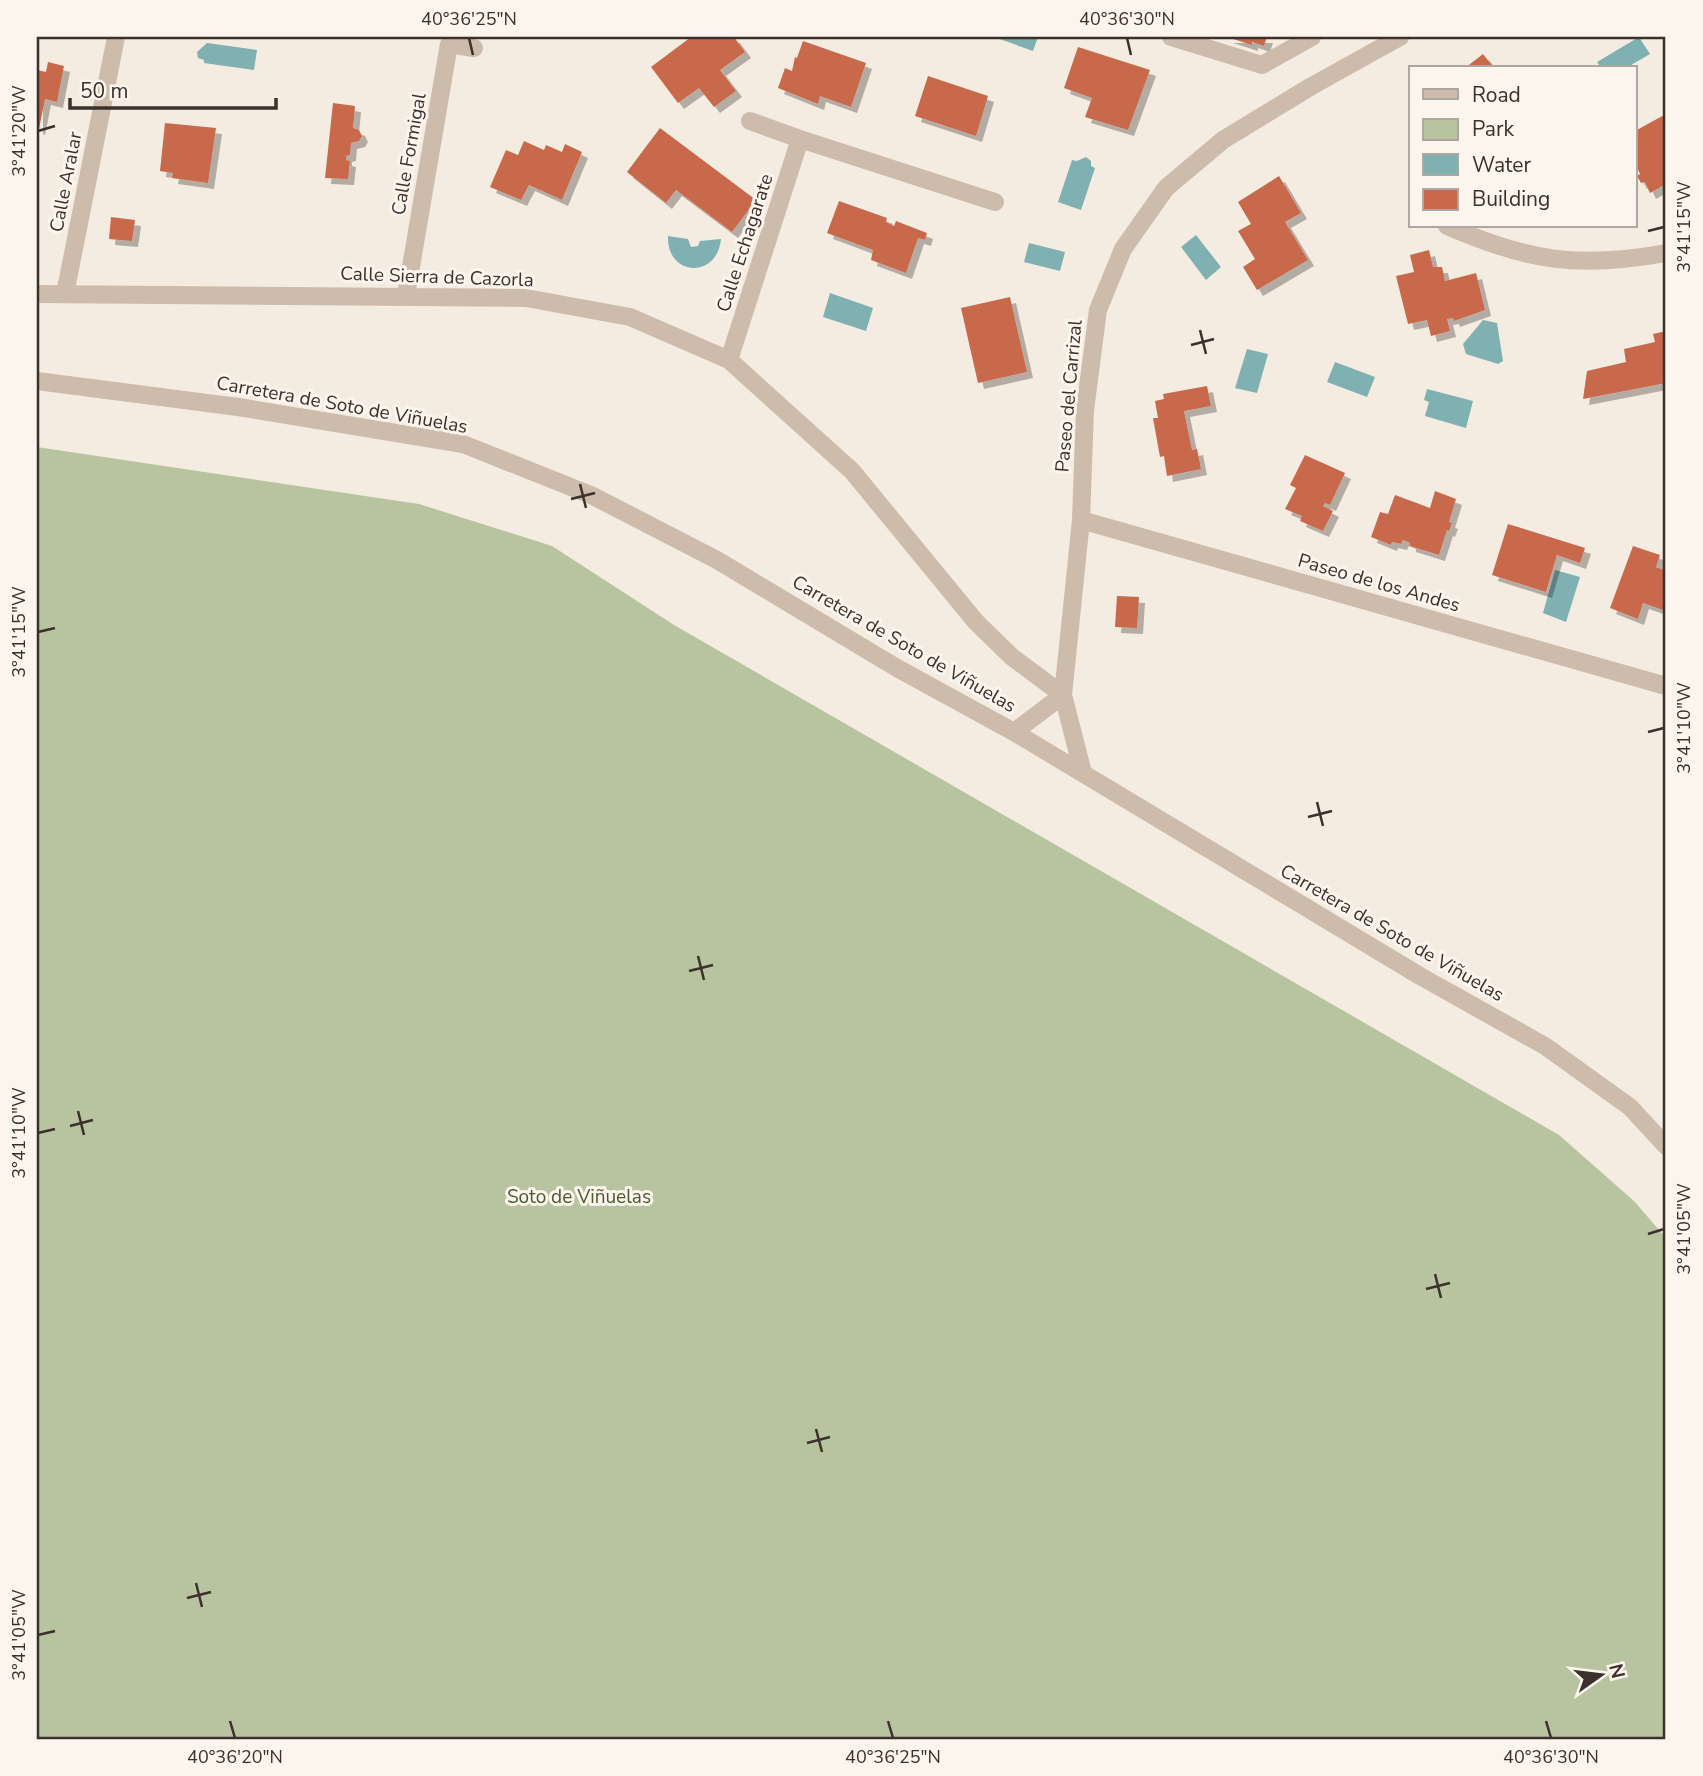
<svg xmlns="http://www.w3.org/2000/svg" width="1703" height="1776" font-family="'Nunito Sans',sans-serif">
<defs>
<filter id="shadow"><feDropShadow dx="6" dy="6" stdDeviation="0" flood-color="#0004"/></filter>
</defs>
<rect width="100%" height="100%" fill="#f4ebe1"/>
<!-- green -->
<path fill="#b8c4a0" d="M37,447L419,504L552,546L674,625L1559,1135L1634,1201L1666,1238V1739H37Z"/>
<!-- water -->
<path fill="#7fb0b2" d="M994,37H1038L1033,51Z
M1639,37L1650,54L1626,68H1601L1597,62Z
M207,43L257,50L254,70L204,63V60L198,58L197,52Z
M1086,157L1091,161V166L1095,168L1081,210L1058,202L1072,160L1077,161Z
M1196,235L1221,267L1206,280L1181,247Z
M668,236L688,239L691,247L698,246L700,241L721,239C717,280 666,276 668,236Z
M1029,243L1065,252L1060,271L1024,262Z
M830,293L873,308L866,331L823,317Z
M1483,320L1497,323L1503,361L1498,364L1466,354L1463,344Z
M1247,349L1268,354L1257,393L1235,388Z
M1335,362L1375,377L1367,397L1327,382Z
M1427,389L1473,401L1466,428L1425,416L1429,402L1424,400Z
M1555,570L1580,577L1566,622L1543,613Z"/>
<!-- building -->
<path fill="#c8694b" filter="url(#shadow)" d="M691,37H734L745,52L720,70L736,91L714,107L699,88L678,103L651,67Z
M1227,37H1267L1264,46L1252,42V45Z
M803,41L866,63L851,107L820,96L818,104L778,88L785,68L792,71L795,57L797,58Z
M1078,47L1150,70L1128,130L1085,117L1092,98L1064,88Z
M1483,54L1494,68H1465Z
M48,62L64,66L57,102L45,99L39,129L37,128V70L46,72Z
M928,76L988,96L976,136L915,116Z
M333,103L355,106L353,128L359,130L362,136L359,141L351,143L350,155L346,156V160L350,161L348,179L325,178Z
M1666,114V184L1650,193L1645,182L1641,183L1637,176L1640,174L1635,163V131Z
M165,123L216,128L208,183L172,178L173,173L160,171Z
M660,128L756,200L732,232L676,190L666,203L627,172Z
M524,141L544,150L546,145L562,152L565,144L582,152L562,200L529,185L521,200L490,187L506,150L518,155Z
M1279,176L1301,213L1285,222L1308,260L1257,290L1243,267L1255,259L1238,231L1251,224L1238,202Z
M839,201L887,218L886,222L894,226L896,221L927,233L925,240L918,238L906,273L871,260L873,250L827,233Z
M111,217L135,220L132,241L109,239Z
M1429,250L1433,267H1442L1445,281L1476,273L1485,310L1454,321L1453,318L1447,319L1450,331L1431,336L1427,320L1408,324L1396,276L1414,272L1410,255Z
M1010,297L1027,372L978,383L961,308Z
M1666,331V383L1583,399L1587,371L1626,362L1624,349L1655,342L1653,334Z
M1207,386L1211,406L1184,411L1192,450L1197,449L1201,469L1167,476L1164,456L1160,457L1153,418H1158L1155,401L1164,399L1163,394Z
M1305,455L1345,473L1330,505L1325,503L1323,506L1333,511L1323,531L1300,521L1302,516L1285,509L1296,488L1290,485Z
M1435,491L1456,499L1449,522L1452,523L1449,531L1447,530L1439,555L1410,546V543L1403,540L1401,544L1392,542L1391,545L1371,537L1380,512L1388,514L1395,495L1430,508Z
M1508,524L1585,548L1580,563L1557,555L1546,592L1492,575Z
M1633,546L1660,555L1656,567L1666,571V611L1643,603L1638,619L1610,608Z
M1117,596L1139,597L1137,628L1115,627Z"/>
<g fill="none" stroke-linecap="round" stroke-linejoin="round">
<!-- street -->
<path stroke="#cdbbac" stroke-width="18" d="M1171,37L1262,65L1312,37
M750,121L800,139L995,202
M1447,226C1528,261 1578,269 1666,253
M37,294L526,298L630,317L729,360L852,471L976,622L1012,657L1063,695
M65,294L116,37
M406,296L449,44L474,48
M729,360L800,139
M37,381L238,407L463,444L591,495L717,560L897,668L1014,732L1420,976L1545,1046L1630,1107L1666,1146
M1081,520L1666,686
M1014,732L1063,695
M1083,773L1063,695L1081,520L1085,410L1098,310L1123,249L1166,188L1223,140L1310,87L1400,37"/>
</g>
<!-- ticks -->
<path fill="none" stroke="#3b302b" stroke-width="2.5" d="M469,38L473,55M1127,38L1131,55M38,131L55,126M1648,231L1664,227M1200,330L1206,354M1191,345L1214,339M580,484L586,508M571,499L595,493M38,632L55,628M1648,732L1664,728M1317,802L1323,826M1308,817L1332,811M698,956L704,980M689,971L713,965M78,1111L84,1135M70,1126L93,1120M38,1133L55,1129M1648,1234L1664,1229M1435,1274L1441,1298M1426,1289L1450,1283M816,1429L822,1452M807,1443L830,1437M196,1583L202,1607M187,1598L211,1592M38,1635L55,1631M230,1721L235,1738M888,1721L893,1738M1546,1721L1551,1738"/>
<g text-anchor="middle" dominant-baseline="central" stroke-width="6" stroke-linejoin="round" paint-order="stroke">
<!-- street labels -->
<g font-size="19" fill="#3b302b" stroke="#fbf5ee">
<text transform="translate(409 154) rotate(-80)">Calle Formigal</text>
<text transform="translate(66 182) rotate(-79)">Calle Aralar</text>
<text transform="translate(745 243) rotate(-72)">Calle Echagarate</text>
<text transform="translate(437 277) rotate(2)">Calle Sierra de Cazorla</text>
<text transform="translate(1069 396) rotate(-85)">Paseo del Carrizal</text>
<text transform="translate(342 405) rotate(10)">Carretera de Soto de Viñuelas</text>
<text transform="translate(1379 583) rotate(16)">Paseo de los Andes</text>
<text transform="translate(904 644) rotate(30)">Carretera de Soto de Viñuelas</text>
<text transform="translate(1392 933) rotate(30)">Carretera de Soto de Viñuelas</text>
</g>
<!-- park labels -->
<g font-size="19" fill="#4a5a2e" stroke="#fbf5ee">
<text x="579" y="1197">Soto de Viñuelas</text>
</g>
</g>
<!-- border -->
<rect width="1703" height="1776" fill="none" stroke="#fbf5ee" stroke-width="77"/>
<!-- legend -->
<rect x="1409" y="66" width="228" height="161" fill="#fbf5ee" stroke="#aea6a0" stroke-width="2"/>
<rect x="1423" y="89" width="35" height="10" fill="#cdbbac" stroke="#aea6a0" stroke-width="2"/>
<text x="1472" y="102" font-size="21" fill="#3b302b">Road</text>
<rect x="1423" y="119" width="35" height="21" fill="#b8c4a0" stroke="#aea6a0" stroke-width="2"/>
<text x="1472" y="136" font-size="21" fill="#3b302b">Park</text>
<rect x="1423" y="154" width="35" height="21" fill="#7fb0b2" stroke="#aea6a0" stroke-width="2"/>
<text x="1472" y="172" font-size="21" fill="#3b302b">Water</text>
<rect x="1423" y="189" width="35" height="21" fill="#c8694b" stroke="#aea6a0" stroke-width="2"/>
<text x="1472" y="206" font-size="21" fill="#3b302b">Building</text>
<!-- north arrow -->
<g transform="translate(1601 1675) rotate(76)" stroke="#fbf5ee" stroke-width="5" paint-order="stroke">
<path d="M0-5L12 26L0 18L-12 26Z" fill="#3b302b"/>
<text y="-10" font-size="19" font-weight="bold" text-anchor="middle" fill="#3b302b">N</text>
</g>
<!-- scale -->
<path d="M70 98v10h206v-10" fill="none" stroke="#3b302b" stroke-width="3.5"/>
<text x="80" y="98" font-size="21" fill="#3b302b" stroke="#fbf5ee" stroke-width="5" paint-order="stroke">50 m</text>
<rect x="38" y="38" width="1626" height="1700" fill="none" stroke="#3b302b" stroke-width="2.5"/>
<g font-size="18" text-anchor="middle" fill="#3b302b">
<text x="469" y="25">40°36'25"N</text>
<text x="1127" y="25">40°36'30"N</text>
<text transform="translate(19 131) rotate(-90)" y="6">3°41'20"W</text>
<text transform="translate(1684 227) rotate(-90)" y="6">3°41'15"W</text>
<text transform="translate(19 632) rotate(-90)" y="6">3°41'15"W</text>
<text transform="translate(1684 728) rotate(-90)" y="6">3°41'10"W</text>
<text transform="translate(19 1133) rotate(-90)" y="6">3°41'10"W</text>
<text transform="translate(1684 1229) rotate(-90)" y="6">3°41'05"W</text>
<text transform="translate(19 1635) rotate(-90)" y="6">3°41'05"W</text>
<text x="235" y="1763">40°36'20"N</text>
<text x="893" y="1763">40°36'25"N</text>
<text x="1551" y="1763">40°36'30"N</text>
</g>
</svg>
